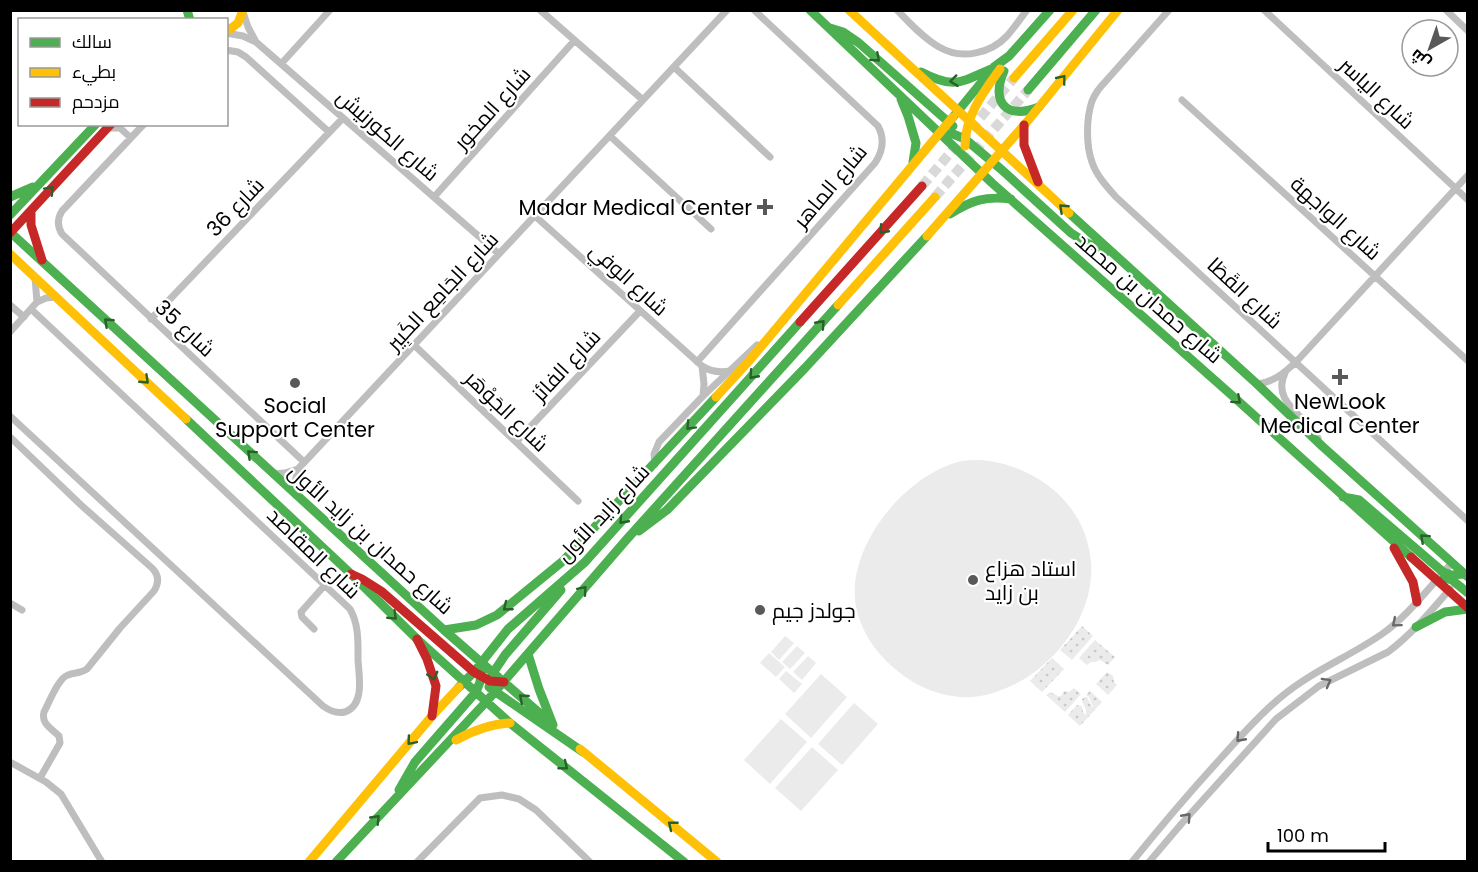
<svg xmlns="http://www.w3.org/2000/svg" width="1478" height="872" font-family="Poppins,Cairo,sans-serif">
<defs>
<pattern id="grass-dots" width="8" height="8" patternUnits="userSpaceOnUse" patternTransform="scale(1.5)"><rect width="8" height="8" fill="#ebebeb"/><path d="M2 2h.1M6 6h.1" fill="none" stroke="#c8c8c8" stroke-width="1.8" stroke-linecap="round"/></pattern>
</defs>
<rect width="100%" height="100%" fill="#fff"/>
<!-- grass -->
<path fill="url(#grass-dots)" d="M1082,626L1093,636L1072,660L1060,650Z
M1095,640L1115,657L1108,665L1100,660L1095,662H1091L1087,665L1079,658Z
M1052,658L1064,669L1042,692L1030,681Z
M1107,672L1113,676L1114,682L1117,685L1108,695L1096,684Z
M1074,688L1081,694L1065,712L1046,695L1050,692L1058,696H1061L1064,691L1069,692Z
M1090,691L1102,702L1080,726L1068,715L1077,705L1082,706L1083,712L1086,715C1087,705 1082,706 1082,699L1085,697H1087L1092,707H1093L1089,697L1086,695Z"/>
<!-- park -->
<path fill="#ebebeb" d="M981,460C1036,465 1086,503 1091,562C1095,612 1059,661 1017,683C1000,692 978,699 960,697C935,695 912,684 894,668C876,653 861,631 856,607C845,549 903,477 958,462C965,460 973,460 981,460Z
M785,636L794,643L779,660L771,652Z
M797,646L805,653L790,669L782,662Z
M769,653L785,667L776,677L760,663Z
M808,656L816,663L802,680L793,672Z
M786,671L802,684L794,693L779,679Z
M821,674L847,697L811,738L785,714Z
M854,703L878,724L842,765L818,744Z
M781,719L807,742L770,784L744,760Z
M812,747L838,770L801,811L775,788Z"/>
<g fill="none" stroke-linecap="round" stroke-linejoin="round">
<!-- primary-tunnel -->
<path stroke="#d9d9d9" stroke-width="10" stroke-dasharray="10 5" stroke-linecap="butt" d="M922,186L1014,78
M935,197L1028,90"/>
<!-- street -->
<path stroke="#bebebe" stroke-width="7" d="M540,10L643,100
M897,10C910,23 923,38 939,47C961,60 990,54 1007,36C1014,28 1020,19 1027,10
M1169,10L1105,82C1099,88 1095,94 1092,101C1086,119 1086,145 1092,162C1096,175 1107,187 1116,197L1468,521
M1264,10L1468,200
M1446,10L1468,31
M243,12L248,27L256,42
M226,33L243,36L256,42L499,254
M226,50L238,52L246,57L329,132
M281,64L330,10
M674,67L770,157
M1182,100L1468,361
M144,124L62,211C57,219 57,226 62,234L304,462
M108,128H120L131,138
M610,136L711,229
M434,197L574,41
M535,216L702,366C711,372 719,373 730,371
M35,278L37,302
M10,305L24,317
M151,319L343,118
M10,332L37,302L46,298L56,297
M414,345L578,501
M697,362L875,163C883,151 885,139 878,126L754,10
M702,366L704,384L703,396
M1285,373C1271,402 1305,415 1318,438
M1257,384C1274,382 1284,373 1296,362L1468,175
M10,416L323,706C330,711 337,714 345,712C365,705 359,676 358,660C358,642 359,625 350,609L31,309
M10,437L81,505L152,568C159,575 159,583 154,591L120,628L87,669C80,674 75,672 68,675C58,678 49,703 44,712C41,724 51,728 59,736L60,743L40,778
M516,442L640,311
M655,464L654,454L659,442L703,396L757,345
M273,474L285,473L298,469L727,10
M296,495L295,482L298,469
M10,603L22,610
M314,629L302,617L301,612L325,585
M10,762L46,782L61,794L102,862
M417,862L480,798L502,795L519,799L536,810L590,862
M1132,862C1161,826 1190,792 1221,758C1240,737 1259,715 1281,697C1312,671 1349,657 1382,634C1409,615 1429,587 1452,563
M1149,862L1183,822L1276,719L1319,686L1388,652C1412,634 1431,611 1450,589"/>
<!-- fast -->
<path stroke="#4caf50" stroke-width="9" d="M187,10L190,20
M810,10L992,183L1236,399L1411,557
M830,28L843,32L859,43L953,126
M1004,71C990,103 1007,120 1039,107
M921,72C954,89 959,83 991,69
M1028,90L1096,10
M901,99L908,116L916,143L913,162
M953,117L994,67L1009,56L1050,10
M939,133L953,134L965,139L1002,170L1071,233L1085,242L1106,252
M10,197L33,187
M1069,213L1257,384L1322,446L1468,577
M950,214C972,200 985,196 1011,199
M10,215L96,124
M10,232L444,630L552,724
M186,419L351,574L417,639L510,723L684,862
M1343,497L1359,500L1443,572L1451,575L1464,574
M639,531L667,510L805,368L927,236
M1444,578L1452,580L1468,593
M1416,627L1445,612L1468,609
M444,630L476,625L497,615L563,561L716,397
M528,654L539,689L553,725
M459,687L474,672L508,629L585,562L800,322
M489,687L493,673L505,655L561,590
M490,688L583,752
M399,790L415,762L476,692L480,682L481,671
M336,862L486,702L627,539L838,305"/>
<!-- slow -->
<path stroke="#ffc107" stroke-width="9" d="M849,10L1069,213
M226,32L238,23L243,10
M1014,78L1073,10
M965,146C965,116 983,93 1000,69
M927,236L1026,123L1118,10
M10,254L186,419
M838,305L935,197
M716,397L749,361L953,117
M456,740C474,730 490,724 510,723
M580,749L717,862
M309,862L432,716L459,687"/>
<!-- jam -->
<path stroke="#c62828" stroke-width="9" d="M1024,125V145L1038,182
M31,211V225L42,260
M10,233L111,124
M800,322L922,186
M1394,548L1413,582L1417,602
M1411,557L1468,608
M351,574L362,579L381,591L474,672L490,681L504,682
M417,639L427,659L436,686L432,716"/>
</g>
<!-- one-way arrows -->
<defs><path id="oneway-chevron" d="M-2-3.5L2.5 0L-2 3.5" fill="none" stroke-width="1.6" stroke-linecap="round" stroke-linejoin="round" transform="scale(1.5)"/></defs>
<g stroke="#2a602c">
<use href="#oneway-chevron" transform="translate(876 58) rotate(42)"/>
<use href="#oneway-chevron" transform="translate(1062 79) rotate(-51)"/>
<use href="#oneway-chevron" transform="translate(954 81) rotate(173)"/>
<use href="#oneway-chevron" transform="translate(50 190) rotate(-47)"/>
<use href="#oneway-chevron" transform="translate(1063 208) rotate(-137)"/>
<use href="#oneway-chevron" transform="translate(883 230) rotate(132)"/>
<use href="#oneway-chevron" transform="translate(108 322) rotate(-137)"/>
<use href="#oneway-chevron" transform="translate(821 324) rotate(-48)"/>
<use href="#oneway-chevron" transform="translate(753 375) rotate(132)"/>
<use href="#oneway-chevron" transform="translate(145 380) rotate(43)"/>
<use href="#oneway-chevron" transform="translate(1237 400) rotate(42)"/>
<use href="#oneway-chevron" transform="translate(690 426) rotate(133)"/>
<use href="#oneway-chevron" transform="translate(251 454) rotate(-137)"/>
<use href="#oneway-chevron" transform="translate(623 520) rotate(132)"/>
<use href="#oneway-chevron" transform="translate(1424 538) rotate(-138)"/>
<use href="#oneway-chevron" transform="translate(583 590) rotate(-49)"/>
<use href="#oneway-chevron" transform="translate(507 607) rotate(141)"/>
<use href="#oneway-chevron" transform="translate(393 616) rotate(44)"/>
<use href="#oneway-chevron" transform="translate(433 676) rotate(75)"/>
<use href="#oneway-chevron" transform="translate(523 698) rotate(-139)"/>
<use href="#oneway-chevron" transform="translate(411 741) rotate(130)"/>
<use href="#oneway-chevron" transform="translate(564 766) rotate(39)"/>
<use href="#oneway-chevron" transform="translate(376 819) rotate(-46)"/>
<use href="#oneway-chevron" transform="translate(672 825) rotate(-141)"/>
</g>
<g stroke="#686868">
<use href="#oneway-chevron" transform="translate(1396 623) rotate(140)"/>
<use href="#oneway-chevron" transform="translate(1327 682) rotate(-29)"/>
<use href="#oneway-chevron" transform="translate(1240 738) rotate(132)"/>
<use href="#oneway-chevron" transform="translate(1187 817) rotate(-48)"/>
</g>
<!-- markers -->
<g fill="#595959" stroke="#fff" stroke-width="2">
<path d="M762 198h6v6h6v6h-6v6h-6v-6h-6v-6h6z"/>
<path d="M1337 368h6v6h6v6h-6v6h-6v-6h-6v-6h6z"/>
<circle cx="295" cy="383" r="6"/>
<circle cx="973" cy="580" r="6"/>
<circle cx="760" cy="610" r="6"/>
</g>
<g text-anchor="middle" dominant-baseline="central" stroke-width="4.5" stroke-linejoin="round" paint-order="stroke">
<!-- street labels -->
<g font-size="21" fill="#000" stroke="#fff">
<text transform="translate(1377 93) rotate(43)">شارع الياسر</text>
<text transform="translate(492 108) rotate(-48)">شارع المخور</text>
<text transform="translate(388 135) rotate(41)">شارع الكورنيش</text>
<text transform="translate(830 186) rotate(-50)">شارع الماهر</text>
<text transform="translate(235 207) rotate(-46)">شارع 36</text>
<text transform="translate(1336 218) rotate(42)">شارع الواجهة</text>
<text transform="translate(629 279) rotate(42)">شارع الوفي</text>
<text transform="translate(442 291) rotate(-47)">شارع الجَامِع الكَبِير</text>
<text transform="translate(1245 293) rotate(43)">شارع القَطَا</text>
<text transform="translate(1149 298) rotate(41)">شارع حمدان بن محمد</text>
<text transform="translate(185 328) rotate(43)">شارع 35</text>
<text transform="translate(566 365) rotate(-47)">شارع الفائز</text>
<text transform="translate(507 411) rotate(44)">شارع الجَوْهَر</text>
<text transform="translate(603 513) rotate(-47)">شارع زايد الأول</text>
<text transform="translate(371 539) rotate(42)">شارع حمدان بن زايد الأول</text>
<text transform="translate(314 553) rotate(44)">شارع المقاصد</text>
</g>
<!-- poi labels -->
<g font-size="21" fill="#000" stroke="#fff">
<text x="752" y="207" text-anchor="end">Madar Medical Center</text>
<text x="1340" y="401">NewLook<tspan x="1340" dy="24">Medical Center</tspan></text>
<text x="295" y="405">Social<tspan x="295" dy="24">Support Center</tspan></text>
<text x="985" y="568" text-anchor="start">استاد هزاع<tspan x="985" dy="24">بن زايد</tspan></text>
<text x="772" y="610" text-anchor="start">جولدز جيم</text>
</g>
</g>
<!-- border -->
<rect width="1478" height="872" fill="none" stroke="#000000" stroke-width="24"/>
<!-- legend -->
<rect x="18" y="18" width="210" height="108" fill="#ffffff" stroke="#999999" stroke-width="1.5"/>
<rect x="30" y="38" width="30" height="9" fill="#4caf50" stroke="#999999" stroke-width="1.5"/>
<text x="72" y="48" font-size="18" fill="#000000">سالك</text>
<rect x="30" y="68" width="30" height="9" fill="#ffc107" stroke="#999999" stroke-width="1.5"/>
<text x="72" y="78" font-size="18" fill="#000000">بطيء</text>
<rect x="30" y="98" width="30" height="9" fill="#c62828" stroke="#999999" stroke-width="1.5"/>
<text x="72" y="108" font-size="18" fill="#000000">مزدحم</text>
<!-- north arrow -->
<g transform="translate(1430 48) rotate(220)"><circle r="28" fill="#ffffff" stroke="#999999" stroke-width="1.5"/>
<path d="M0-4.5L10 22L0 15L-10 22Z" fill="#595959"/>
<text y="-9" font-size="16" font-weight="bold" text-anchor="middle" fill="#000000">ش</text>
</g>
<!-- scale -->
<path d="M1268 842v9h117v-9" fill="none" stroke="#000000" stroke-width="3"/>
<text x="1277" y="842" font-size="18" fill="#000000" stroke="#ffffff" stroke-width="4.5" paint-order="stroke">100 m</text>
</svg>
